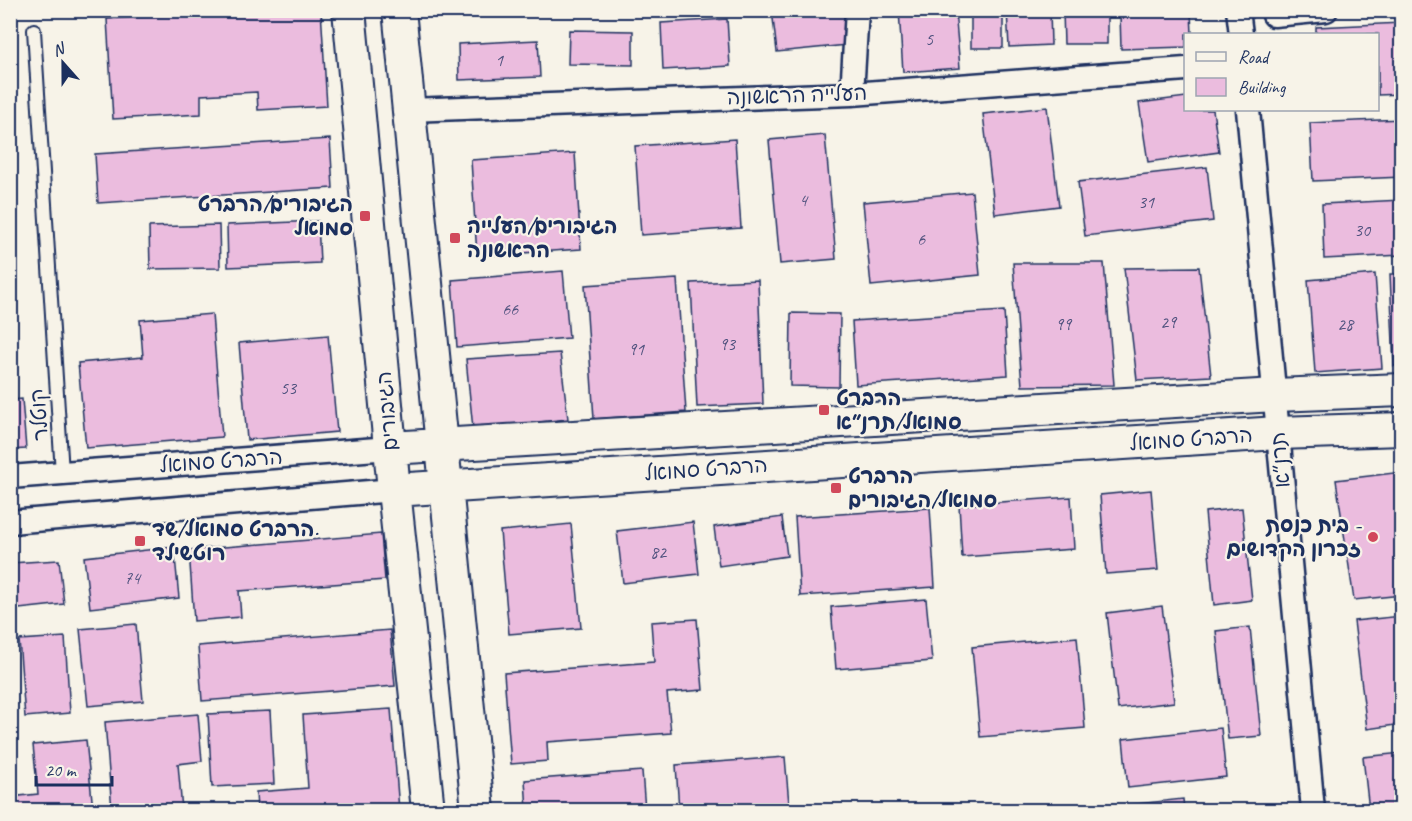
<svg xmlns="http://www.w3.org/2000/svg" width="1412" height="821" font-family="Caveat,'Playpen Sans Hebrew',sans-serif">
<rect width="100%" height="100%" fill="#f7f3e8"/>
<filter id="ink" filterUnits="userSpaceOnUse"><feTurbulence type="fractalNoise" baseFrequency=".0167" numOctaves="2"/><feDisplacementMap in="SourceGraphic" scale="12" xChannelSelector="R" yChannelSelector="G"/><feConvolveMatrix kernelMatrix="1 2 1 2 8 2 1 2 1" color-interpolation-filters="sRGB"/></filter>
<g filter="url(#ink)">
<!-- building -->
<path fill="#ebbcde" stroke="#1b2f5e" stroke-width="1.5" d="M252,10H321L327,106L258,110L257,92L201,95V114L113,119L107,19Z
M772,10H843L847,45L777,52Z
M899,10H955L960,68L903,72Z
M971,10H1003V48H971Z
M1007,10H1050L1051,45L1009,47Z
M1063,10H1107V44H1064Z
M1191,12L1192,34H1186V47L1121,49L1120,14Z
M727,19L730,66L663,70L661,23Z
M1402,23V94L1378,95V34H1316V27Z
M569,30L633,31V65L568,64Z
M538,40L540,77L459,80L458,44Z
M10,69L18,130L10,131Z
M1186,97V110H1213L1219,152L1148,162L1139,103Z
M1047,107L1059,206L995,214L983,114Z
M1402,119V177L1313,181L1310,123Z
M825,135L836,259L780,264L769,140Z
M330,139L333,188L98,203L95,154Z
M735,139L741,228L641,235L635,146Z
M575,153L581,249L477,256L471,160Z
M1207,167L1213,221L1085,236L1078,182Z
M972,192L980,275L871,286L863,202Z
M1402,200V255L1324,259L1322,204Z
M318,221L320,263L228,267L227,225Z
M219,225L220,268L150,269L149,227Z
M1013,263H1104L1114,385L1022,386Z
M1199,267L1211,376L1137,380L1124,268Z
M563,271L569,338L457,347L452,280Z
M1375,274L1382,368L1315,373L1308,280Z
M1390,274H1402V366H1394Z
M677,279L686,412L594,419L585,285Z
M758,280L763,404L697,407L691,283Z
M1004,311L1008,375L856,385L852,321Z
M791,313L840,314L839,387L790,386Z
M212,314L222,437L86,448L78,363L143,357L140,320Z
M328,335L337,432L247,440L239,343Z
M560,353L568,419L473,429L466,359Z
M22,399L26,449L10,450V400Z
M1402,472V595L1354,600L1336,480Z
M1151,490L1158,570L1106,574L1100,495Z
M1071,497L1074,549L962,557L959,505Z
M930,508L935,587L800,596L795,517Z
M1242,508L1252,600L1214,605L1205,512Z
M782,517L787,556L719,566L714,527Z
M693,522L699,574L623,583L617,531Z
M571,524L581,628L509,634L500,531Z
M381,534L385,580L239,591L241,617L194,621L189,550Z
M174,547L179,598L90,608L84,557Z
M59,560L64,604L10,610V563Z
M926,599L932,661L836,669L831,607Z
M1162,606L1174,702L1118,709L1107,613Z
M1402,616V724L1367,729L1354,621Z
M697,619L703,690L667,693L671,733L547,742L548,761L511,764L504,673L654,662L651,622Z
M136,624L143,701L88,706L80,629Z
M1250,627L1261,736L1228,739L1216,631Z
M390,630L395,686L202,701L198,646Z
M65,637L70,713L25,717L19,640Z
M1077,637L1085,728L980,737L972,647Z
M391,709L399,810H257L256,792L308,788L303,715Z
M270,711L274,784L212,787L208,714Z
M198,714L202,761L178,764L182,810H112L105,722Z
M1221,728L1226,777L1128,788L1123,739Z
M86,740L93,810H10V797L38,794L33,745Z
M1402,753V810H1369L1363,757Z
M785,757L789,804L708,810H679L676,765Z
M642,771L645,810H527L525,780Z
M1183,799L1184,810H1080Z"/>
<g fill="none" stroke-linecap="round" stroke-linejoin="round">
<defs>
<path id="lane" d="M34,30L62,473"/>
<path id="street" d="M1238,10L1241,34
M1274,15L1326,10
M852,94L857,10
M409,110L852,94L1186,69
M1248,110L1313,810
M10,477L390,448
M10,522L394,490"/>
<path id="secondary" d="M349,10L394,490L428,810
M399,10L478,810
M390,448L1275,395L1402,390
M394,490L1278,433L1402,429"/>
</defs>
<!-- lane casing -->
<use href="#lane" stroke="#1b2f5e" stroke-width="16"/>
<!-- street casing -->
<use href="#street" stroke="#1b2f5e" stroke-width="27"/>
<!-- secondary casing -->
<use href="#secondary" stroke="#1b2f5e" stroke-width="36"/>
<!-- lane -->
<use href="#lane" stroke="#f7f3e8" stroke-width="12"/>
<!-- street -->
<use href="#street" stroke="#f7f3e8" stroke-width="22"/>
<!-- secondary -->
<use href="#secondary" stroke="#f7f3e8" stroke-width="32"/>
</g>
</g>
<!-- markers -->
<g fill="#d1495b" stroke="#f7f3e8" stroke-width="2">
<rect x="359" y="210" width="12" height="12" rx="3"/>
<rect x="449" y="232" width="12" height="12" rx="3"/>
<rect x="818" y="404" width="12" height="12" rx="3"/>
<rect x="830" y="482" width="12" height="12" rx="3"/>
<circle cx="1373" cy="537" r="6"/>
<rect x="134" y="535" width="12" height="12" rx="3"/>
</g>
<g text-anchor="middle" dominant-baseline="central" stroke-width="4.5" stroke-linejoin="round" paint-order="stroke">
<!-- number labels -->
<g font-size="18" fill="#4f527e">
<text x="929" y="39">5</text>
<text x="499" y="60">1</text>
<text x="803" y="200">4</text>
<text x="1146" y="202">31</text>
<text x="1362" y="230">30</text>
<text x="921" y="239">6</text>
<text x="510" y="309">66</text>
<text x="1168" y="322">29</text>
<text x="1063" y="324">99</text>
<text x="1345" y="324">28</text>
<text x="727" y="344">93</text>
<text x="636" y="349">91</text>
<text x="288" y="388">53</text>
<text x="658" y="552">82</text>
<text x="132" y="578">74</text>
</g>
<!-- street labels -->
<g font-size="21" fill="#1b2f5e" stroke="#f7f3e8">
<text transform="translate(797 95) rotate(-2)">העלייה הראשונה</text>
<text transform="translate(387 411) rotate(-95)">הגיבורים</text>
<text transform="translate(39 415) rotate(-94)">קוטלר</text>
<text transform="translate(1191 439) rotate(-4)">הרברט סמואל</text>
<text transform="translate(1280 460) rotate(-95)">תרנ״א</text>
<text transform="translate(221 461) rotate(-4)">הרברט סמואל</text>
<text transform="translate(706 469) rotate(-4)">הרברט סמואל</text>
</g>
<!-- poi labels -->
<g font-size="21" font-weight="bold" fill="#1b2f5e" stroke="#f7f3e8" text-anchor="start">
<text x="353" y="204" text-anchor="end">הגיבורים/הרברט<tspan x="353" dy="24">סמואל</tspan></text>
<text x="467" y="226">הגיבורים/העלייה<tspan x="467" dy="24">הראשונה</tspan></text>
<text x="836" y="398">הרברט<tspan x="836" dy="24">סמואל/תרנ״א</tspan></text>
<text x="848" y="476">הרברט<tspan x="848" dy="24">סמואל/הגיבורים</tspan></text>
<text x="1361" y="525" text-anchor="end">בית כנסת -<tspan x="1361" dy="24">זכרון הקדושים</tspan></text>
<text x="152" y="529">הרברט סמואל/שד.<tspan x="152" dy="24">רוטשילד</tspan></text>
</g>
</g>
<!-- margin -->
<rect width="1412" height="821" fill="none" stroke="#f7f3e8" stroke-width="36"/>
<rect x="18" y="18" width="1376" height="785" fill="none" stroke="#1b2f5e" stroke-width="2" filter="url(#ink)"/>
<!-- legend -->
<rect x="1184" y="33" width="195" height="78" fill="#f7f3e8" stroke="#9fa5b1" stroke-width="1.5"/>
<rect x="1196" y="52" width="30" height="9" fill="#f7f3e8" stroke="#9fa5b1" stroke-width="1.5"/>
<text x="1238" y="63" font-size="18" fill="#1b2f5e">Road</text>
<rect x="1196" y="78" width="30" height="18" fill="#ebbcde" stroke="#9fa5b1" stroke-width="1.5"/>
<text x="1238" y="93" font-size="18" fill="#1b2f5e">Building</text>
<!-- north arrow -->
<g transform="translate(63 63) rotate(339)" stroke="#f7f3e8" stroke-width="4.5" paint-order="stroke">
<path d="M0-4.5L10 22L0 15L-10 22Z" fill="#1b2f5e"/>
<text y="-9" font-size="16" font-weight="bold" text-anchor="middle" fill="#1b2f5e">N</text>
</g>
<!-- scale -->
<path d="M36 776v9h76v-9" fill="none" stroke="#1b2f5e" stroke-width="3"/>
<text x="45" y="776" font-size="18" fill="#1b2f5e" stroke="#f7f3e8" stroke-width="4.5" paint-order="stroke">20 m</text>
</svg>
